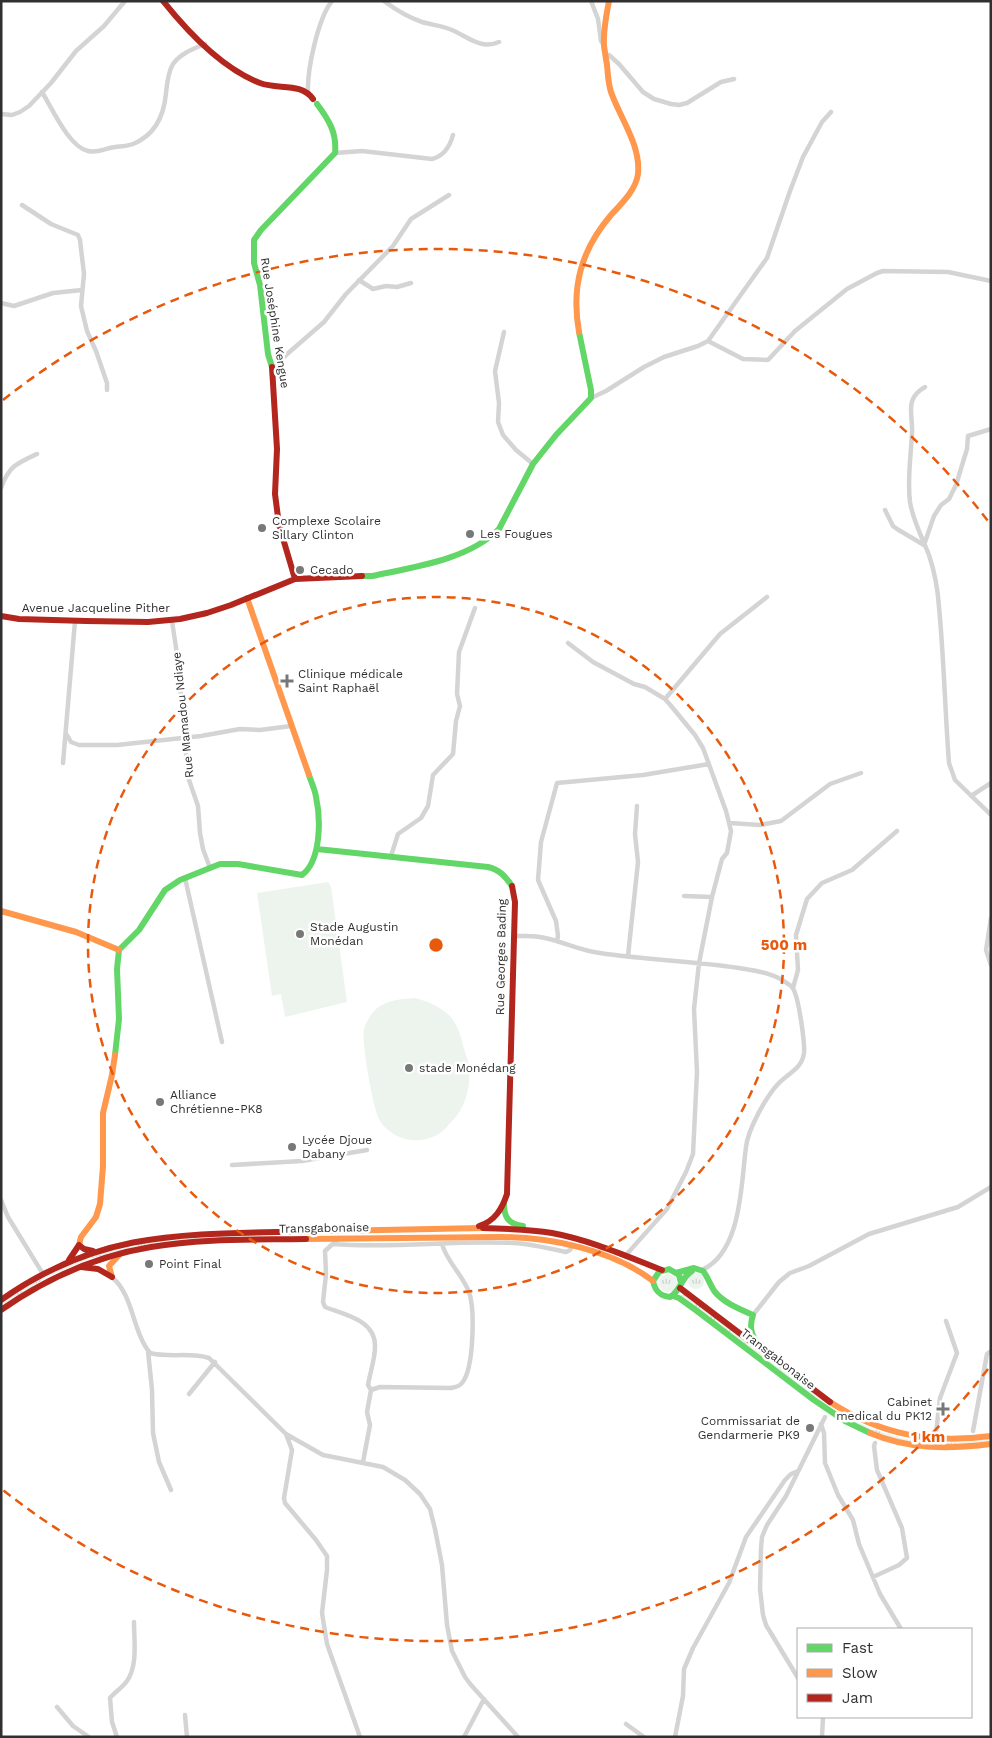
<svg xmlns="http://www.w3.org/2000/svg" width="992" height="1738" font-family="'Work Sans',sans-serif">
<defs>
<pattern id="grass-tufts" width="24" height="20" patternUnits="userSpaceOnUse" patternTransform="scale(1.25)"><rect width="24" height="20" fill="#edf4ee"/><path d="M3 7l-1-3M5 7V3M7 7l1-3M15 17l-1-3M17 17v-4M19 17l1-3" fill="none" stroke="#ccd2cc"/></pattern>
</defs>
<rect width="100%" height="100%" fill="#fff"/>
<!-- grass -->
<path fill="url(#grass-tufts)" d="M261,1235V1237L196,1239L95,1257L49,1276L1,1306V1303C44,1275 88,1253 140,1242C179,1234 221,1236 261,1235Z
M688 1281a8 8 0 1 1 16 0a8 8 0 1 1-16 0Z
M659 1283a9 9 0 1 1 18 0a9 9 0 1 1-18 0Z
M684,1293L840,1413C872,1431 907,1443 944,1443C960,1443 975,1440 991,1439V1442L945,1445L920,1444L886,1437L839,1415L681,1296Z"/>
<!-- garden -->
<path fill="#edf4ee" d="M328,882L331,887L347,1002L285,1017L281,994L272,996L257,893Z
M415,998C427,1001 439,1006 449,1015C456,1022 461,1035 463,1045C465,1052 468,1060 469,1067C471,1085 466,1107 453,1120C449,1124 445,1130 440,1133C420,1146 393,1141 380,1121C373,1111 361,1040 364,1029C365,1024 370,1016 373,1012C384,1000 400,999 415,998Z"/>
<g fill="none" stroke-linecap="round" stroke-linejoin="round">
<!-- street -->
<path stroke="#d4d4d4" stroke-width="4.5" d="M384,1C396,10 407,17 422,22C432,25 443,26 452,30C468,37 481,50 499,42
M591,1L598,19L601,41L604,45
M606,55H609L619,64L643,92L654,99L671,104L679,105L687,103L721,82L734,79
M42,92C52,108 69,147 88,151C96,153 102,150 110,148C117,146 126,147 133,144C155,135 164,116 166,93C167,83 168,72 173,64C181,53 193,49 205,44
M308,92C307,70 318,18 332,1
M1,114L12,115L20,112L29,106L51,83L76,51L104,26L125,1
M335,153L362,151L432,159C444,156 450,146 453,135
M22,205L51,224L78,235L80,240L84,274L81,306L87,331L96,351L107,383V390
M359,280L373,289L386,286L397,287L411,283
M1,303L14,306L53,293L82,290
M504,332L495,371L499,403L498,422L503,435L516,450L533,464
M708,341L743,359L768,360L795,331L847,289L877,273L883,271L948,272L991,281
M273,369L286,355L324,322L346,294L393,246L411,219L449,195
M925,387C904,399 913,413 912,433C911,456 907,479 910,502C913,521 922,537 929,555C934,570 938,592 939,607C944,659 945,711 949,763L955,780L991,815
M591,398L606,391L644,367L664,357L698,346L708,341L767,258L790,191L803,157L822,122L831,112
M1,488C9,466 17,463 37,454
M885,510L893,526L897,529L924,545L934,516L941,505L949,499L956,485L967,449L968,436L991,429
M172,621L178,661L188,777L198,806L200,833L203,849L210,868
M568,643L593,662L634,684L645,687L665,699L672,707L695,735L703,748L726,811L731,831L727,853L722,859L712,897L699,963L694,1009L697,1072L693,1154L686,1172L667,1209L626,1255
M665,699L720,634L767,597
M67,735L71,742L79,745H117L201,736L240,729L260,730L291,726
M63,763L75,621
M971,796L991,783
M730,823L760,825L781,821L830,784L861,773
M391,856L398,834L421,818L428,806L433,775L453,754L456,721L460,706L457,694L459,652L475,608
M185,878L222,1042
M684,896L712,897
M991,918L986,950L991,965
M515,936C525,936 535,935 545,938C564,942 581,951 600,953C646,960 693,961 739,968C756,971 775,973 788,984C792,986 794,989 795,993C799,1003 805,1042 804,1053C802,1069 788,1073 778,1084C766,1097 748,1129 746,1147C741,1183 742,1252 702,1270
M557,941L558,936L556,921L538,880L541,842L557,783L643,775L709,764
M628,956L638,862L635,834L637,806
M793,988L798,970L796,935L807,899L822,883L852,870L897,831
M232,1165L302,1161L367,1150
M1,1200L8,1217L43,1274
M339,1238L325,1251L326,1274L323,1302L325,1307C345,1315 376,1320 375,1347C375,1359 370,1373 368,1385L371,1390L380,1387L451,1388C455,1387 459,1387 462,1383C474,1369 475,1309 469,1292C462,1274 447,1262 442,1244
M333,1244C393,1249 453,1240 513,1243C531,1244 548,1248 566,1252L570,1250L572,1246
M112,1277C134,1296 132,1331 150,1353C169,1358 190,1352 209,1358L286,1434L323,1455L383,1467L405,1480L420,1494L430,1509L435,1529L442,1565L447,1625L452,1651L465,1677L471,1685L518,1737
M753,1315L779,1282L790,1273L809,1266L869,1234L958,1207L991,1187
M148,1351L152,1390L153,1433L159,1462L171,1490
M189,1394L215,1362
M821,1424L824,1433L825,1463L838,1495L853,1520L859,1544L880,1594L901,1629
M973,1431L987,1354L991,1351
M936,1433L940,1398L957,1353L946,1321
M286,1434L292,1450L284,1498L285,1503L316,1540L327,1556V1570L322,1613L327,1644L360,1737
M363,1462L370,1425L367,1412L371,1390
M873,1577L899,1565L907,1558L902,1528L877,1470L874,1446L875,1443
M798,1678L766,1625L763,1615L760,1589L761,1548L762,1537L767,1525L786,1496L825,1417
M57,1707L73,1726L89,1737
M185,1715L187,1737
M626,1724L644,1737
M117,1737L112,1722L110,1698C115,1692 122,1688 127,1681C138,1665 134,1641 134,1622
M464,1737L484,1699
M675,1737L683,1696L684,1669L693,1648L729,1583L746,1537L785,1480L791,1474L798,1471
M822,1737L823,1717"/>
<!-- fast -->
<path stroke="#63d668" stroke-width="6" d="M272,367L268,354L260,285L254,263V240L261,230L335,153C337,133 329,120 317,104
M362,576H372C414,567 468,560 499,529L533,464L556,435L591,398V390L579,332
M317,849L488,867C500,870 505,876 512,886
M115,1055L119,1019L117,969L119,950L139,930L165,890L180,880L220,864H238L302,875C321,861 321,819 316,797C315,789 311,782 309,775
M504,1204C504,1218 509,1224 523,1226
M676,1273L694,1268L703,1271C708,1277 710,1285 715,1292C724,1303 740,1309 753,1315C749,1327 751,1335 759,1345
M681,1283L679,1275L669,1269L659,1272L653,1281C655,1291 660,1296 670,1297C681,1291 681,1277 692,1271
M673,1296L679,1298L697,1311L814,1400L845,1421L870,1433"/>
<!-- slow -->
<path stroke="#ff974d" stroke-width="6" d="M579,332C571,287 581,250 611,215C621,204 636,190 638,174C641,145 620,118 611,92C608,83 608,74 607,65C606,59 605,53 604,46C603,31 606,16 609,1
M247,598L309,775
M1,911L76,932L119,950
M279,1232L483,1228
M306,1239L500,1237C550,1237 613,1250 653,1281
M79,1245L81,1237L96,1217L100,1204L103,1166V1113L112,1075L115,1055
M112,1277L109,1266L120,1254
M830,1402C881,1435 931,1444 991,1436
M870,1433C910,1450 949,1449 991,1444"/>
<!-- jam -->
<path stroke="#b3261e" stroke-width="6" d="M163,1C187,31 223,69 260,83C278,90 301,82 313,99
M272,367L277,449L275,494L279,525L295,579
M1,616L19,619L86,621L148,622L180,619L207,613L231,605L295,579L362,576
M479,1226C495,1221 502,1209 507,1194L515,902L512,886
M483,1228C506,1229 529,1229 552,1233C590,1240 626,1256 662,1270
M69,1260L79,1245L84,1249L93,1251
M81,1267L98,1269L112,1277
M680,1288L830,1402
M1,1300C93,1235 171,1234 279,1232
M1,1310C47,1278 96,1256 151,1247C202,1238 255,1240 306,1239"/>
</g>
<!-- distance rings -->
<g fill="none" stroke="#e8590c" stroke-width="2.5" stroke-dasharray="9 6">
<circle cx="436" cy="945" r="348"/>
<path d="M988 1369A696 696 0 0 1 3 1490M3 400A696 696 0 0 1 988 521"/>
</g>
<!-- markers -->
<g fill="#787878" stroke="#fff" stroke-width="2">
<circle cx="262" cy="528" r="5"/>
<circle cx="470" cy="534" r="5"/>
<circle cx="300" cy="570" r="5"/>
<path d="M284.5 673.5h5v5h5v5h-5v5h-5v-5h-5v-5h5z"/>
<circle cx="300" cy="934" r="5"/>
<circle cx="409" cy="1068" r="5"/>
<circle cx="160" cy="1102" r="5"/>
<circle cx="292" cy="1147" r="5"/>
<circle cx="149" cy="1264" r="5"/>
<path d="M940.5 1401.5h5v5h5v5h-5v5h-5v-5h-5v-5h5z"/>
<circle cx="810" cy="1428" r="5"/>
</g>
<g text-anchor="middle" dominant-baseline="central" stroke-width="5" stroke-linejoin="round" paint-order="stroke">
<!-- street labels -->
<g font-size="12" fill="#303030" stroke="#fff">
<text transform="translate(275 323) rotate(81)">Rue Joséphine Kengue</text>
<text x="96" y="608">Avenue Jacqueline Pither</text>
<text transform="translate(183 715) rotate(-96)">Rue Mamadou Ndiaye</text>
<text transform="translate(501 957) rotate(-89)">Rue Georges Bading</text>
<text transform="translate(324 1228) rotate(-1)">Transgabonaise</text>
<text transform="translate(778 1359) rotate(38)">Transgabonaise</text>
</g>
<!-- poi labels -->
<g font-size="12" fill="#303030" stroke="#fff" text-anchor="start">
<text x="272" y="521">Complexe Scolaire<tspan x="272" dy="14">Sillary Clinton</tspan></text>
<text x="480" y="534">Les Fougues</text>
<text x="310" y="570">Cecado</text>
<text x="298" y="674">Clinique médicale<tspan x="298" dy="14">Saint Raphaël</tspan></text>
<text x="310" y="927">Stade Augustin<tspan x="310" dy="14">Monédan</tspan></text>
<text x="419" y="1068">stade Monédang</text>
<text x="170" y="1095">Alliance<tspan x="170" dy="14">Chrétienne-PK8</tspan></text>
<text x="302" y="1140">Lycée Djoue<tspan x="302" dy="14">Dabany</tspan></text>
<text x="159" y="1264">Point Final</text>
<text x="932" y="1402" text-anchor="end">Cabinet<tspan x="932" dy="14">medical du PK12</tspan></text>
<text x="800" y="1421" text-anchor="end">Commissariat de<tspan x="800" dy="14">Gendarmerie PK9</tspan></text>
</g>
</g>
<circle cx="436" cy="945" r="8" fill="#e8590c" stroke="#fff" stroke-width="2.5"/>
<g font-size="15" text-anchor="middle" font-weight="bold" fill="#e8590c" stroke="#fff" stroke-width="5" stroke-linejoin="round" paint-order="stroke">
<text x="784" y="950">500 m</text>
<text x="928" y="1442">1 km</text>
</g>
<!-- border -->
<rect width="992" height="1738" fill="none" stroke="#303030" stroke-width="5"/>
<!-- legend -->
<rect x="797" y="1628" width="175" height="90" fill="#ffffff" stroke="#acacac"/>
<rect x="807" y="1644" width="25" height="8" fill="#63d668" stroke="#acacac"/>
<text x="842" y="1653" font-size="15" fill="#303030">Fast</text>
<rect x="807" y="1669" width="25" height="8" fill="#ff974d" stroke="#acacac"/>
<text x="842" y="1678" font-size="15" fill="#303030">Slow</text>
<rect x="807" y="1694" width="25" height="8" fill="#b3261e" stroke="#acacac"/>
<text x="842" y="1703" font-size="15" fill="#303030">Jam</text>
</svg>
